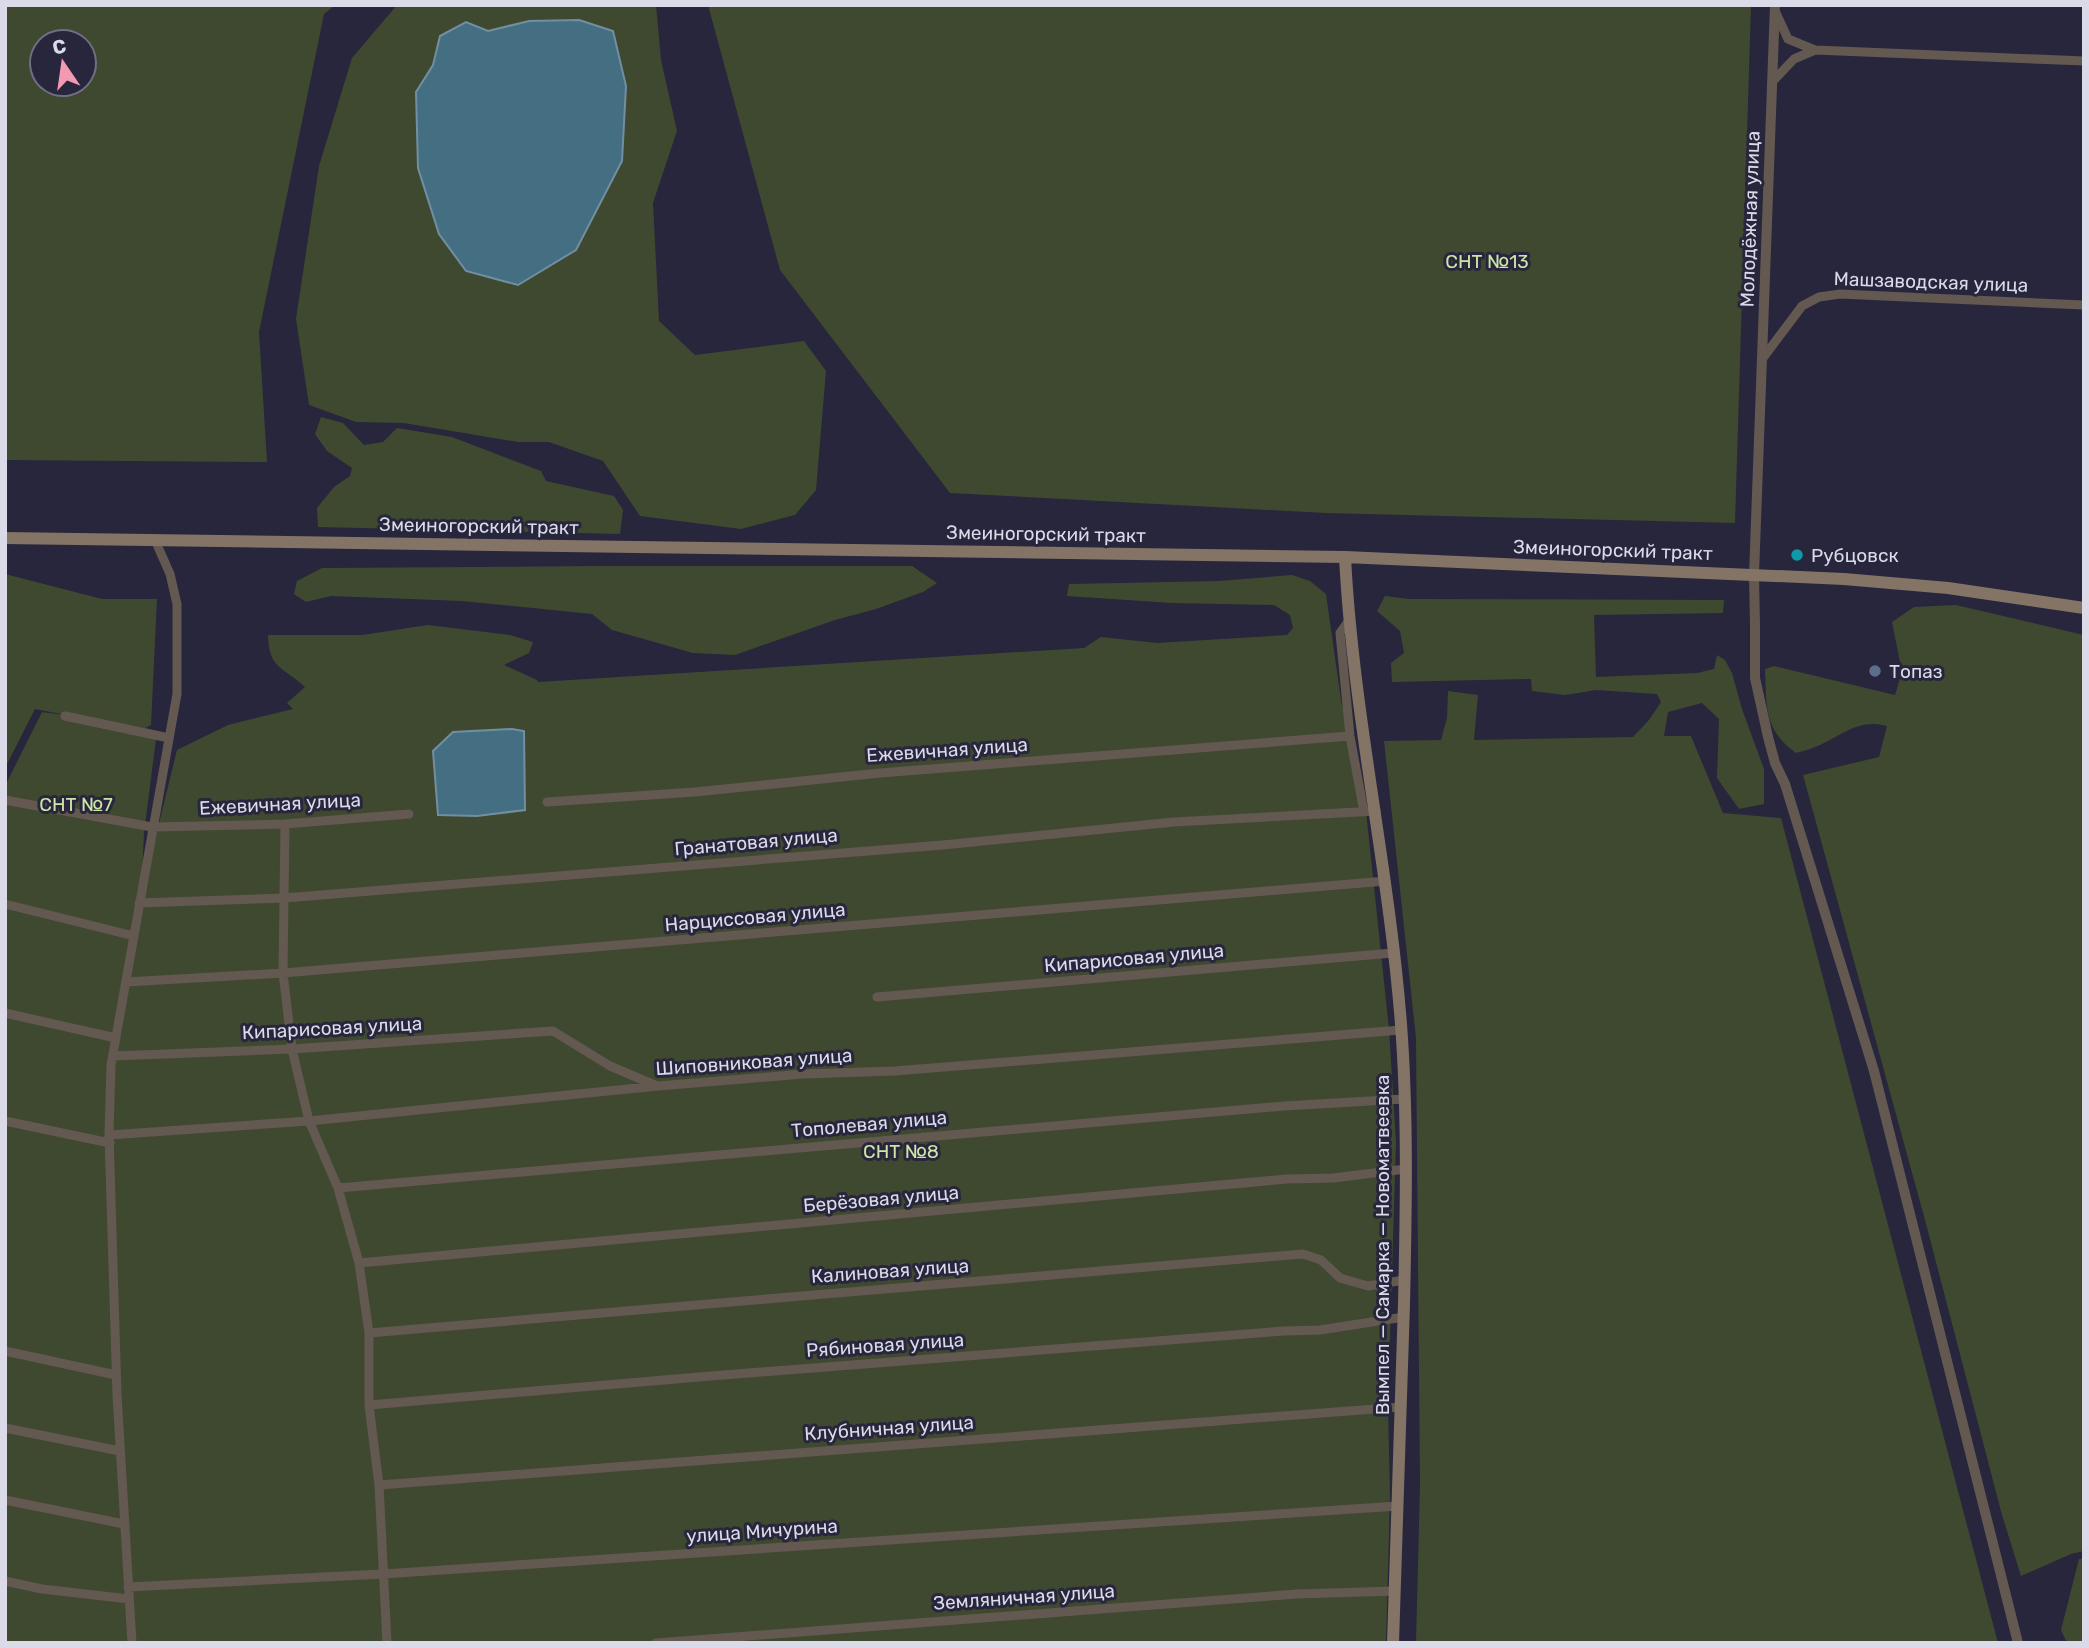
<svg xmlns="http://www.w3.org/2000/svg" width="2089" height="1648" font-family="Rubik,sans-serif">
<rect width="100%" height="100%" fill="#27263d"/>
<!-- green -->
<path fill="#3f4930" fill-rule="evenodd" d="M5,5H335L324,14L259,332L267,462L5,460ZM42,42H84V84H42Z
M397,5H656L661,60L677,131L653,203L659,321L695,355L804,341L826,371L816,490L795,515L741,529L640,516L603,461L549,442H518L404,423L356,422L309,405L296,319L319,166L352,58Z
M708,5H1751L1735,523L1326,513L950,493L780,270Z
M321,417L343,423L364,445L383,442L397,428L452,437L541,471L546,481L614,496L623,510L620,534L318,527L317,508L334,487L350,476L352,468L327,451L315,434Z
M599,566H912L937,583L923,592L876,609L835,620L735,655L693,653L612,630L592,614L462,601L331,596L306,602L294,594L297,581L322,568Z
M5,574L102,599H157L151,725L145,728L157,731L144,833L141,897L177,750L228,725L293,709L287,703L305,687C282,666 269,669 268,635H362L428,625L510,635L533,642L529,653L504,665L537,680L538,682L1084,648L1101,637L1157,643L1287,635L1293,628L1290,615L1274,605L1172,603L1067,596L1069,584L1219,581L1292,575L1310,581L1326,594L1341,700L1366,811L1389,1029L1396,1142L1388,1405L1390,1497L1386,1643H5V786L42,712L71,716L35,709L5,768Z
M1385,596L1409,599L1724,600L1723,613L1594,615L1596,677L1697,673L1714,669L1717,655L1725,660L1732,673L1742,709L1764,769V804L1739,809L1717,778L1719,719L1702,703L1668,712L1664,736H1691L1723,813L1781,818L1998,1643H1416L1420,1484L1416,1038L1384,741L1441,740L1447,718L1448,691L1478,695L1474,740L1633,737L1649,720L1661,702L1657,694L1596,690L1565,695L1532,691L1531,679L1392,682L1391,663L1404,653L1400,631L1377,611Z
M1956,605L2084,635V1551L2071,1554L2021,1576L2002,1515L1925,1220L1803,775L1879,757L1887,726C1859,718 1842,735 1818,746C1811,749 1803,751 1796,753C1763,729 1767,706 1765,669L1774,666L1895,695L1902,672L1892,622L1914,607Z
M2084,1558V1643H2067L2061,1630L2079,1559Z"/>
<!-- water -->
<path fill="#446f82" stroke="#718fa1" stroke-width="2" d="M579,20L613,31L626,86L622,161L576,250L518,285L466,271L439,234L418,168L416,92L433,65L440,36L466,22L488,31L529,21Z
M512,729L524,731L525,810L477,816L438,815L433,751L453,732Z"/>
<g fill="none" stroke-linecap="round" stroke-linejoin="round">
<!-- minor -->
<path stroke="#635951" stroke-width="9" d="M1776,13L1788,39L1815,50L2084,61
M1772,82L1794,59L1815,50
M1763,358L1802,306L1819,297L1840,294L2084,305
M1348,622L1340,633L1350,736L1364,812
M65,716L169,738
M5,800L152,827L285,824L409,814
M547,802L695,792L880,773L1350,736
M285,824L283,973L292,1049L309,1121L338,1188L359,1263L369,1333V1405L379,1485L387,1643
M139,903L284,898L943,845L1174,822L1376,811
M5,904L134,936
M126,982L283,973L1386,881
M877,997L1393,953
M5,1013L116,1038
M113,1056L292,1049L553,1031L610,1066L657,1086
M5,1121L110,1143
M109,1135L309,1121L658,1086L803,1074L895,1071L1401,1030
M338,1188L1284,1106L1404,1099
M359,1263L1287,1179L1333,1178L1406,1169
M369,1333C680,1305 992,1281 1303,1254L1321,1260L1340,1278L1368,1286L1404,1280
M5,1351L116,1375
M369,1405L711,1376L1284,1331L1320,1330L1404,1317
M5,1428L120,1451
M379,1485L1401,1407
M5,1500L124,1524
M5,1581L42,1589L129,1599
M128,1587L383,1574L1398,1506
M132,1643L117,1395L109,1135L111,1065L177,694V604L170,574L155,540
M656,1643L1297,1594L1395,1591"/>
<!-- tertiary -->
<path stroke="#635951" stroke-width="10" d="M1775,5L1754,575L1755,624V678L1768,737L1775,763L1785,784L1874,1071L2018,1643"/>
<!-- secondary -->
<path stroke="#847466" stroke-width="12" d="M5,538L1345,557L1844,579L1948,588L2084,608
M1345,557C1353,714 1389,868 1401,1024C1408,1117 1406,1211 1404,1304C1401,1417 1397,1530 1393,1643"/>
</g>
<!-- markers -->
<circle fill="#0f9aa8" stroke="#27263d" stroke-width="2.5" cx="1797" cy="555" r="7"/>
<circle fill="#5c6f8a" stroke="#27263d" stroke-width="2.5" cx="1875" cy="671" r="7"/>
<g text-anchor="middle" dominant-baseline="central" stroke-width="6" stroke-linejoin="round" paint-order="stroke">
<!-- street labels -->
<g font-size="19" fill="#dadae9" stroke="#27263d">
<text transform="translate(1750 219) rotate(-88)">Молодёжная улица</text>
<text transform="translate(1931 282) rotate(2)">Машзаводская улица</text>
<text transform="translate(479 526) rotate(1)">Змеиногорский тракт</text>
<text transform="translate(1046 534) rotate(1)">Змеиногорский тракт</text>
<text transform="translate(1613 550) rotate(2)">Змеиногорский тракт</text>
<text transform="translate(947 750) rotate(-4)">Ежевичная улица</text>
<text transform="translate(280 804) rotate(-3)">Ежевичная улица</text>
<text transform="translate(756 842) rotate(-5)">Гранатовая улица</text>
<text transform="translate(755 917) rotate(-5)">Нарциссовая улица</text>
<text transform="translate(1134 958) rotate(-5)">Кипарисовая улица</text>
<text transform="translate(332 1028) rotate(-3)">Кипарисовая улица</text>
<text transform="translate(754 1062) rotate(-4)">Шиповниковая улица</text>
<text transform="translate(869 1124) rotate(-5)">Тополевая улица</text>
<text transform="translate(881 1199) rotate(-5)">Берёзовая улица</text>
<text transform="translate(1382 1245) rotate(-90)">Вымпел — Самарка — Новоматвеевка</text>
<text transform="translate(890 1271) rotate(-4)">Калиновая улица</text>
<text transform="translate(885 1345) rotate(-4)">Рябиновая улица</text>
<text transform="translate(889 1428) rotate(-4)">Клубничная улица</text>
<text transform="translate(762 1531) rotate(-4)">улица Мичурина</text>
<text transform="translate(1024 1597) rotate(-4)">Земляничная улица</text>
</g>
<!-- park labels -->
<g font-size="19" fill="#cde5a6" stroke="#27263d">
<text x="1487" y="261">СНТ №13</text>
<text x="76" y="804">СНТ №7</text>
<text x="901" y="1151">СНТ №8</text>
</g>
<!-- poi labels -->
<g font-size="19" fill="#dadae9" stroke="#27263d" text-anchor="start">
<text x="1811" y="555">Рубцовск</text>
<text x="1889" y="671">Топаз</text>
</g>
</g>
<!-- border -->
<rect width="2089" height="1648" fill="none" stroke="#dadae9" stroke-width="14"/>
<!-- north arrow -->
<g transform="translate(63 63) rotate(347)"><circle r="33" fill="#27263d" stroke="#6f6e82" stroke-width="2"/>
<path d="M0-5L12 26L0 18L-12 26Z" fill="#f19ab2"/>
<text y="-10" font-size="19" font-weight="bold" text-anchor="middle" fill="#dadae9">С</text>
</g>
</svg>
